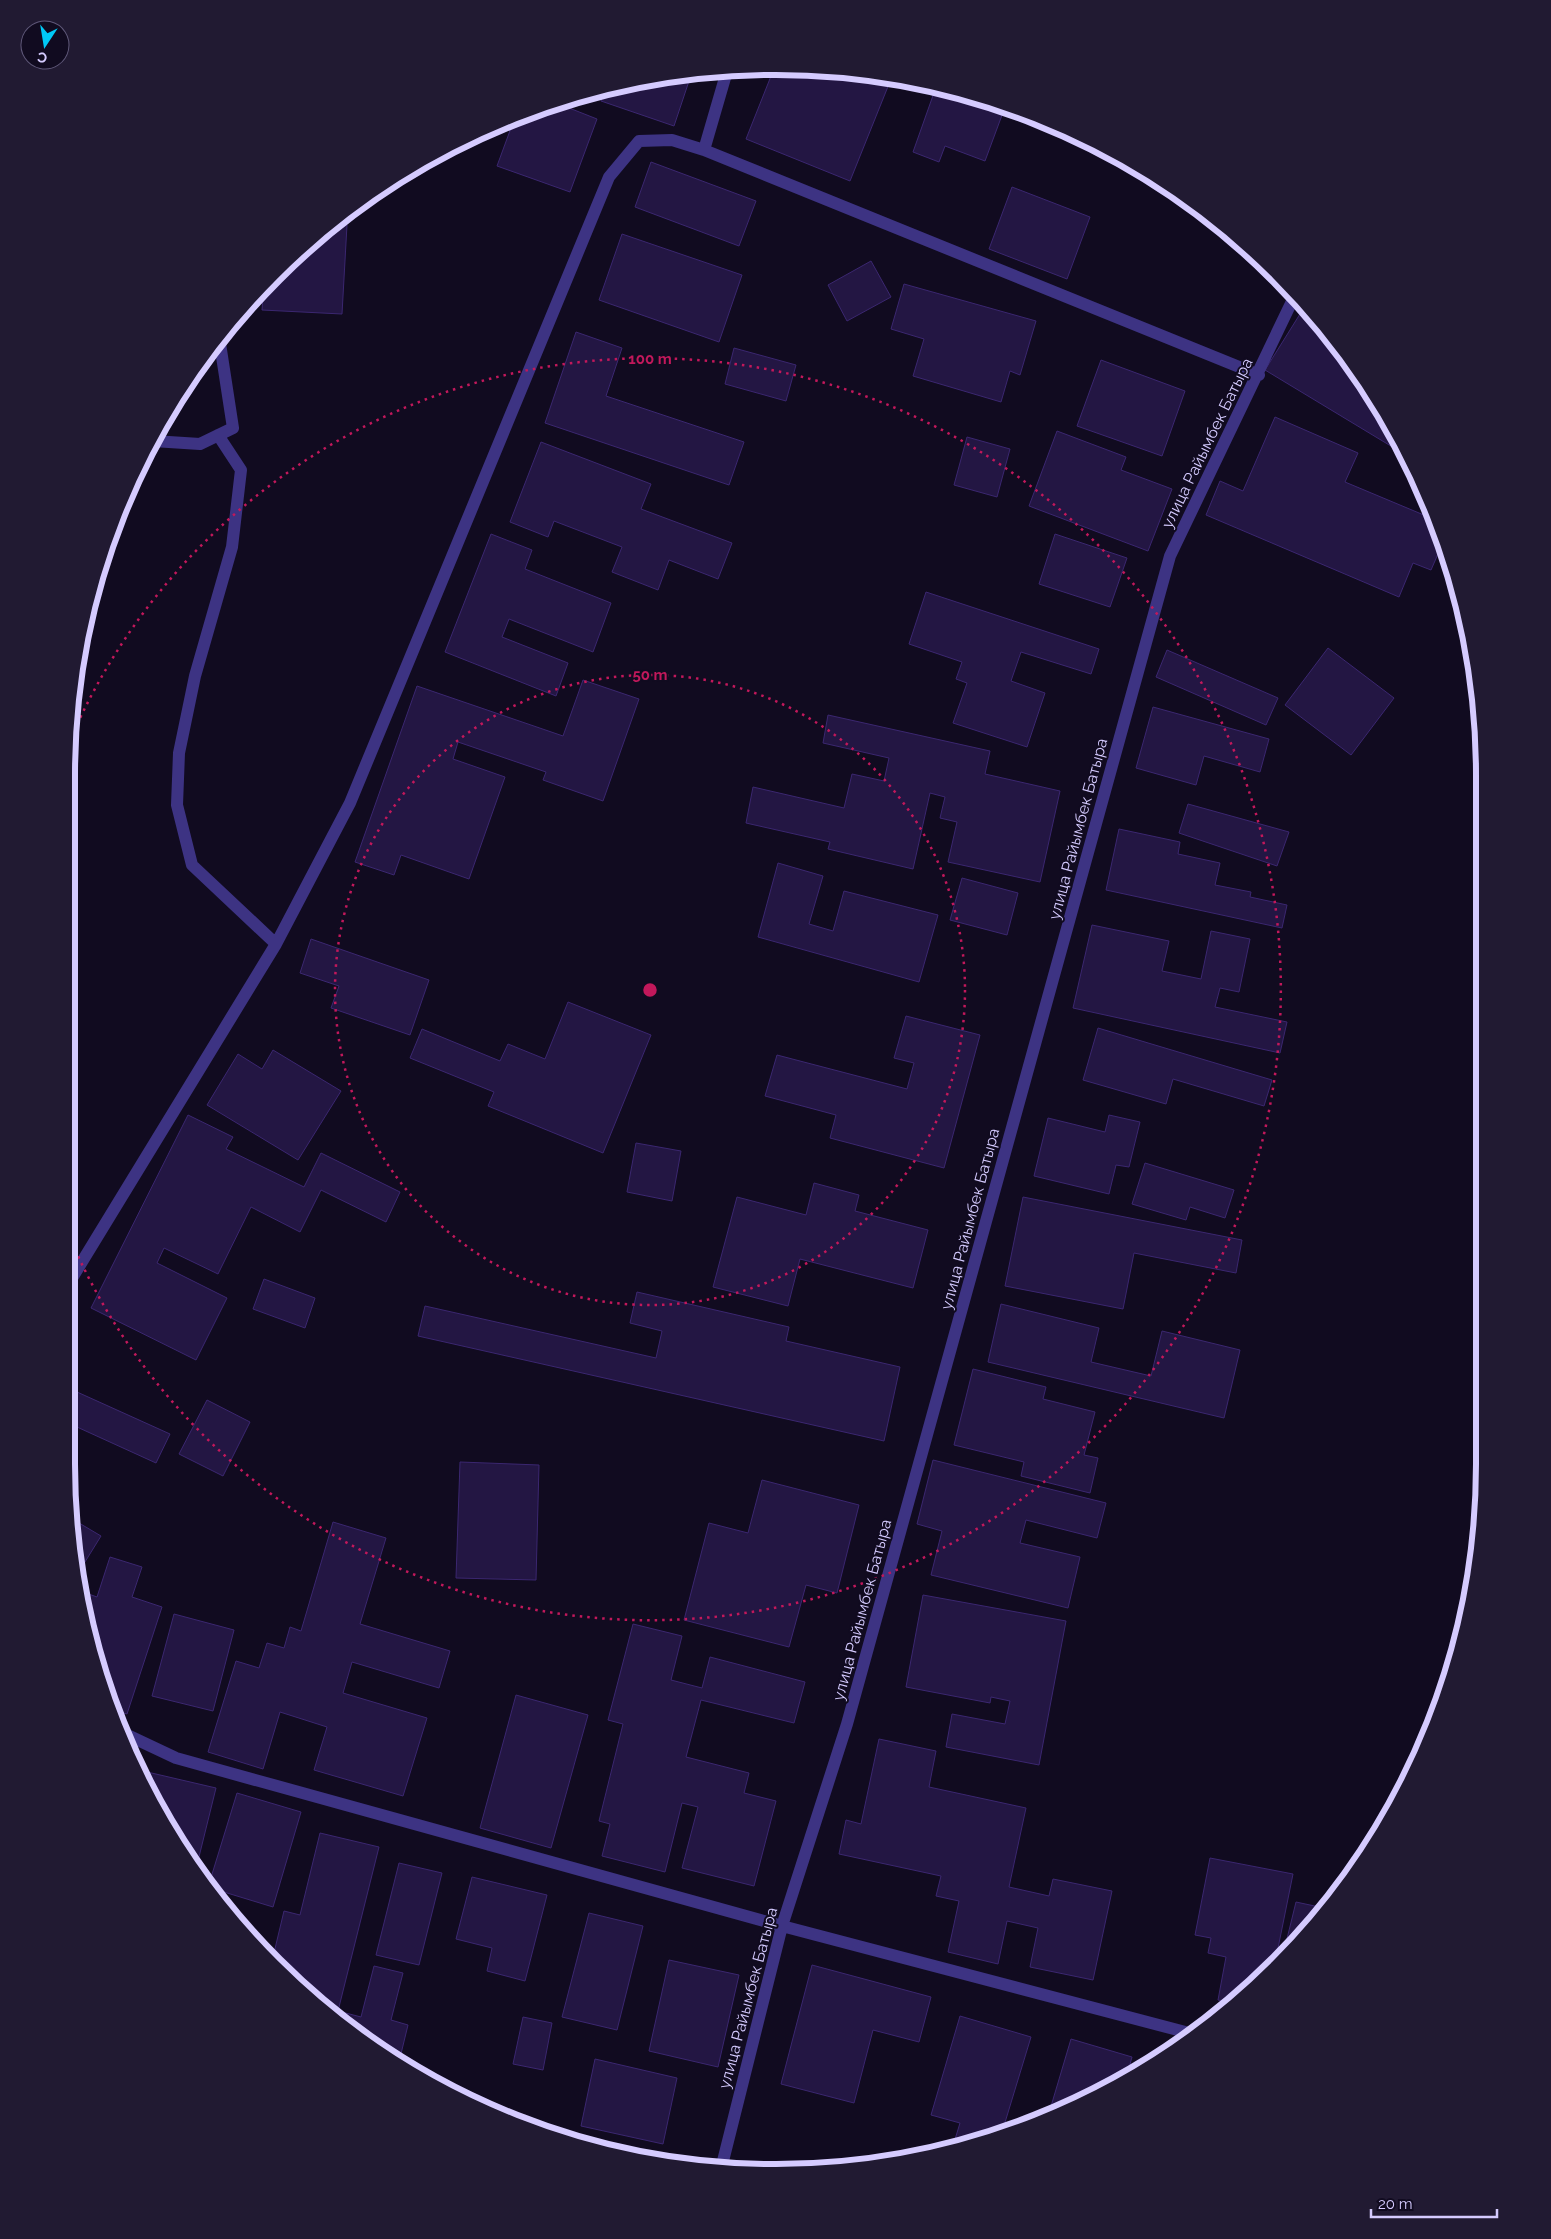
<svg xmlns="http://www.w3.org/2000/svg" width="1551" height="2239" font-family="Raleway,sans-serif">
<rect width="100%" height="100%" fill="#110b20"/>
<!-- building -->
<path fill="#231643" stroke="#3b2770" d="M775,66L868,75L889,84L850,181L746,139Z
M691,75L674,126L601,101L605,90L637,80Z
M936,87L1005,107L985,161L945,146L939,162L913,152Z
M559,104L597,119L570,192L497,166L515,117Z
M651,162L756,201L739,246L635,207Z
M1012,187L1090,217L1067,279L989,249Z
M334,225H347L342,314L262,310L264,286L274,274Z
M622,234L742,275L719,342L599,300Z
M871,261L891,297L847,321L828,285Z
M904,284L1036,321L1020,375L1010,371L1001,402L913,376L924,339L891,329Z
M1305,306L1338,344L1409,457L1265,370Z
M576,332L622,348L606,396L744,442L729,485L545,423Z
M734,348L796,365L786,401L725,384Z
M1101,360L1185,391L1162,456L1077,426Z
M1275,417L1358,453L1345,482L1431,518L1441,547L1431,570L1413,563L1399,597L1206,515L1220,481L1243,491Z
M1057,431L1126,457L1121,470L1172,489L1148,551L1029,506Z
M967,437L1010,449L997,497L954,485Z
M541,442L651,484L641,509L732,543L718,579L669,560L658,590L612,572L622,547L554,521L548,537L510,522Z
M491,534L532,550L525,569L611,603L593,652L509,619L502,637L568,663L556,696L445,652Z
M1055,534L1127,558L1110,607L1039,584Z
M926,592L1099,649L1091,674L1021,652L1011,681L1045,693L1027,747L953,723L967,683L956,679L962,662L909,644Z
M1328,648L1394,698L1351,755L1285,705Z
M1167,650L1278,698L1266,725L1156,677Z
M583,680L639,699L603,801L543,780L546,772L458,742L453,759L505,777L469,879L401,855L394,875L355,862L417,686L563,736Z
M1153,707L1269,739L1260,772L1204,756L1196,785L1136,768Z
M828,715L990,751L985,774L1060,791L1040,882L948,862L957,822L940,818L945,797L930,793L913,869L828,849L830,842L746,823L753,787L844,808L852,774L884,781L889,758L823,743Z
M1188,804L1289,832L1277,866L1179,833Z
M1119,829L1180,842L1178,854L1220,863L1215,885L1251,892L1250,897L1287,905L1282,928L1106,890Z
M778,863L823,876L809,924L833,931L844,891L938,915L919,982L758,937Z
M962,878L1018,893L1007,935L950,920Z
M1092,925L1169,941L1162,971L1201,979L1211,931L1250,939L1239,992L1220,988L1215,1007L1287,1022L1280,1053L1073,1008Z
M311,939L429,980L410,1035L331,1008L339,986L300,973Z
M568,1002L651,1035L603,1153L488,1106L494,1092L410,1058L422,1029L500,1061L508,1044L545,1059Z
M906,1016L980,1035L944,1168L830,1138L836,1115L765,1096L777,1055L907,1089L914,1063L894,1058Z
M1098,1028L1272,1080L1264,1106L1173,1079L1166,1104L1083,1080Z
M273,1050L341,1091L298,1160L207,1105L238,1054L262,1069Z
M188,1115L233,1137L226,1149L304,1187L321,1153L400,1192L386,1222L321,1190L300,1232L251,1207L218,1274L164,1248L157,1263L227,1298L196,1360L91,1308Z
M1109,1115L1140,1122L1129,1167L1116,1165L1109,1194L1034,1176L1048,1118L1105,1132Z
M636,1143L681,1151L672,1201L627,1192Z
M1145,1163L1234,1190L1225,1218L1190,1207L1186,1220L1132,1204Z
M814,1183L859,1195L855,1211L928,1230L913,1288L800,1259L788,1306L713,1287L737,1197L806,1215Z
M1023,1197L1242,1240L1236,1273L1134,1253L1123,1309L1005,1286Z
M264,1279L315,1298L305,1328L253,1309Z
M637,1292L789,1327L786,1341L900,1367L884,1441L418,1336L425,1306L656,1358L662,1331L630,1323Z
M1001,1304L1099,1328L1091,1362L1151,1376L1162,1331L1240,1350L1224,1418L988,1362Z
M973,1369L1046,1387L1043,1399L1095,1412L1084,1455L1098,1458L1090,1493L1021,1476L1024,1462L954,1445Z
M66,1387L170,1434L156,1463L66,1422Z
M207,1400L250,1422L223,1476L179,1454Z
M933,1460L1106,1503L1097,1538L1026,1520L1020,1543L1080,1557L1068,1608L931,1575L942,1531L917,1524Z
M460,1462L539,1465L536,1580L456,1578Z
M762,1480L859,1505L837,1593L806,1585L789,1647L684,1620L709,1523L748,1533Z
M74,1520L101,1536L80,1570Z
M333,1522L386,1538L360,1624L450,1651L439,1688L352,1662L343,1693L427,1718L403,1796L314,1770L327,1727L280,1712L263,1769L208,1752L236,1661L259,1668L267,1643L284,1648L290,1627L301,1631Z
M110,1557L142,1567L132,1597L162,1607L127,1714L114,1710L90,1647L83,1592L97,1597Z
M923,1595L1066,1621L1039,1765L946,1747L952,1714L1005,1724L1010,1701L991,1697L990,1703L906,1687Z
M174,1614L234,1630L213,1711L152,1696Z
M633,1624L682,1636L671,1680L702,1688L710,1657L805,1682L794,1723L701,1700L686,1757L749,1773L744,1793L776,1801L754,1886L682,1868L698,1807L682,1803L665,1872L602,1856L610,1824L599,1821L623,1724L608,1720Z
M516,1695L588,1715L551,1848L480,1828Z
M879,1739L936,1751L929,1787L1026,1808L1009,1887L1049,1896L1053,1879L1112,1891L1093,1980L1030,1967L1038,1928L1007,1921L998,1964L948,1952L959,1901L936,1896L941,1876L839,1854L846,1820L861,1824Z
M143,1771L216,1788L196,1869L186,1857L141,1780Z
M237,1793L301,1812L273,1907L214,1889L209,1884Z
M320,1833L379,1847L338,2011L361,2017L374,1966L403,1973L391,2020L408,2025L399,2062L382,2053L308,1997L273,1957L284,1911L300,1915Z
M1210,1858L1293,1874L1274,1968L1231,2003L1218,2000L1226,1957L1208,1953L1211,1938L1195,1935Z
M399,1863L442,1873L419,1965L376,1955Z
M472,1877L547,1895L525,1981L487,1971L492,1948L456,1939Z
M1296,1902L1324,1908L1282,1959Z
M589,1913L643,1926L617,2030L562,2017Z
M669,1960L739,1975L718,2067L649,2051Z
M812,1965L931,1997L919,2042L873,2030L854,2103L781,2084Z
M960,2016L1031,2037L1003,2129L953,2146L960,2123L931,2115Z
M523,2017L552,2023L543,2070L513,2064Z
M1071,2039L1132,2057L1126,2079L1089,2099L1049,2113Z
M595,2059L677,2078L663,2144L581,2126Z"/>
<g fill="none" stroke-linecap="round" stroke-linejoin="round">
<!-- minor -->
<path stroke="#3d3383" stroke-width="12" d="M704,150L727,71
M218,435L241,470L232,547L195,676L179,753L177,805L192,865L276,944
M153,441L200,444L233,428L219,337
M66,1288L276,944L350,803L609,177L639,141L672,140L704,150L1259,375
M123,1733L176,1758L782,1926L1193,2034
M721,2169L782,1926L847,1724L1170,556L1295,295"/>
</g>
<!-- distance rings -->
<g fill="none" stroke="#c2185b" stroke-width="2.5" stroke-dasharray="2.5 5">
<circle cx="650" cy="990" r="315"/>
<path d="M71 738A631 631 0 1 1 67 1231"/>
</g>
<g text-anchor="middle" dominant-baseline="central" stroke-width="4" stroke-linejoin="round" paint-order="stroke">
<!-- street labels -->
<g font-size="16" fill="#d5cbff" stroke="#110b20">
<text transform="translate(1207 443) rotate(-64)">улица Райымбек Батыра</text>
<text transform="translate(1078 829) rotate(-75)">улица Райымбек Батыра</text>
<text transform="translate(970 1219) rotate(-75)">улица Райымбек Батыра</text>
<text transform="translate(862 1610) rotate(-75)">улица Райымбек Батыра</text>
<text transform="translate(748 1998) rotate(-75)">улица Райымбек Батыра</text>
</g>
</g>
<!-- crop -->
<path d="M0 0H1551V2239H0ZM775 75H776A700 700 0 0 1 1476 775V1464A700 700 0 0 1 776 2164H775A700 700 0 0 1 75 1464V775A700 700 0 0 1 775 75Z" fill="#211a32" fill-rule="evenodd"/>
<path fill="none" stroke="#d5cbff" stroke-width="6" d="M775 75H776A700 700 0 0 1 1476 775V1464A700 700 0 0 1 776 2164H775A700 700 0 0 1 75 1464V775A700 700 0 0 1 775 75Z"/>
<circle cx="650" cy="990" r="8" fill="#c2185b" stroke="#110b20" stroke-width="2.5"/>
<g font-size="15" text-anchor="middle" font-weight="bold" fill="#c2185b" stroke="#110b20" stroke-width="4" stroke-linejoin="round" paint-order="stroke">
<text x="650" y="364">100 m</text>
<text x="650" y="680">50 m</text>
</g>
<!-- north arrow -->
<g transform="translate(45 45) rotate(192)"><circle r="24" fill="#110b20" stroke="#5f5879"/>
<path d="M0-4L9 19L0 12L-9 19Z" fill="#00c9f6"/>
<text y="-8" font-size="14" font-weight="bold" text-anchor="middle" fill="#d5cbff">С</text>
</g>
<!-- scale -->
<path d="M1371 2209v8h126v-8" fill="none" stroke="#d5cbff" stroke-width="2.5"/>
<text x="1378" y="2209" font-size="15" fill="#d5cbff" stroke="#110b20" stroke-width="4" paint-order="stroke">20 m</text>
</svg>
